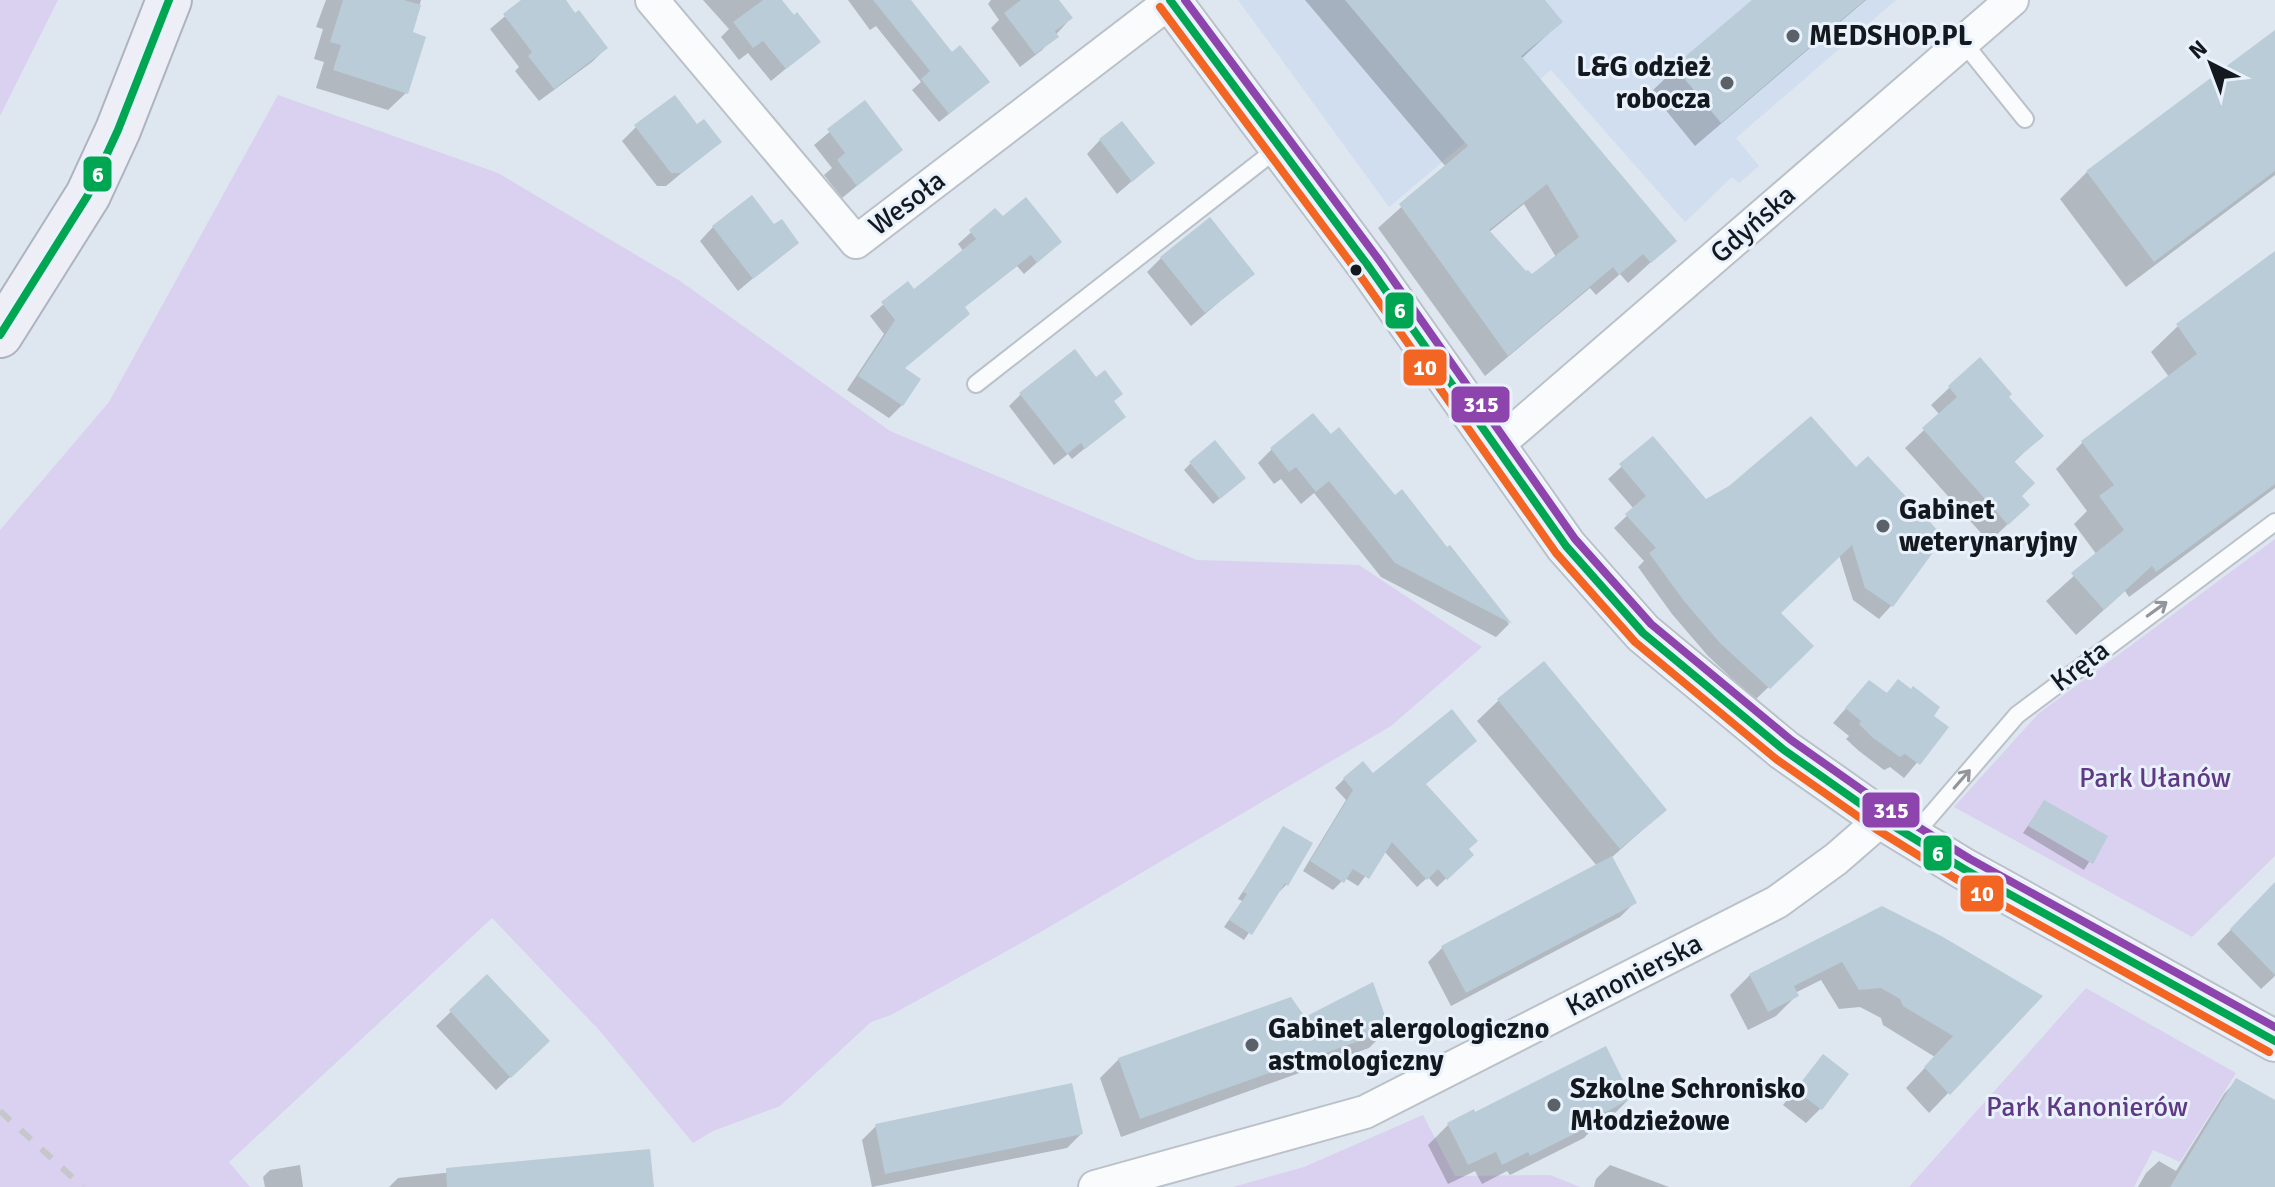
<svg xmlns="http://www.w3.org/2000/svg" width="2275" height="1187" font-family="Signika,sans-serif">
<rect width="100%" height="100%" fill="#dee6f0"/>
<!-- built -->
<path fill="#d0deef" d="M1238,0H1896L1736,138L1759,166L1739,183L1732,177L1685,222L1551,70L1389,207Z"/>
<!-- green -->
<path fill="#d9d1ef" d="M0,0H58L0,116Z
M278,95L498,173L680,281L890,431L1197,560L1359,565L1482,647L1391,726L1039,933L891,1015L871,1022L780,1106L713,1131L693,1143L600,1031L492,918L229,1162L250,1187H0V530L109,402Z
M2275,539V856L2192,937L1954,807L2038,714Z
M2086,988L2236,1073L2180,1162L2153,1150L2134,1187H1909Z
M1423,1115L1455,1176L1550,1175L1580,1187H1233L1304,1167Z"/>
<!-- shadow -->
<path fill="#0003" fill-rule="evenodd" d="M326,0H421L411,33L406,93L388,110L316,88L324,62L314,59L323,29L316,27Z
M524,0H563L606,48L592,62L539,101L515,71L519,67L490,29Z
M703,0H780L818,42L771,81L748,53L739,60L721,37L729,29Z
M848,0H909L977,91L939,122L912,90L921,82L876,26L870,30Z
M991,0H1057L1071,18L1042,50L1020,67L991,28L999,20L988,4Z
M1305,0H1542L1561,22L1521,59L1674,241L1628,283L1620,274L1596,295L1590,288L1485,376L1378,228L1446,167ZM1524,204L1556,257L1532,276L1525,274L1488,233Z
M1755,0H1866L1695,146L1651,92L1676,68Z
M2275,33V175L2126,287L2060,199L2087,172Z
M864,103L901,150L842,198L824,175L832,168L814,145Z
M697,126L719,142L666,186H657L622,141L636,127Z
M1100,140L1153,163L1117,194L1087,154Z
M995,211L1003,219L1060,242L1024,274L1017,266L963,308L903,369L902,405L889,418L847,390L884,334L870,316L907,284L913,292L964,252L958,244Z
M713,227H773L796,242L738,291L700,241Z
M2275,254V488L2129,597L2125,591L2076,635L2046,601L2097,555L2074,524L2087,511L2056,469L2082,443L2169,377L2151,352L2178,326Z
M1161,258L1252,274L1191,326L1147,272Z
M1980,359L2007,397L2041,436L2013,463L2019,496L2009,523L1989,542L1905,448L1940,415L1931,405Z
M1021,394L1112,402L1124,416L1072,459L1068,454L1054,465L1009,406Z
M1653,438L1706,502L1927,546L1932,551L1891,606L1879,619L1853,600L1839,555L1779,614L1811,646L1755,700L1708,656L1672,614L1638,567L1644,561L1614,528L1634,509L1608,479Z
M1272,449L1394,498L1447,549L1449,547L1509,624L1496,637L1381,577L1314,493L1301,504L1281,479L1274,484L1258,463Z
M1191,463L1236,485L1213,504L1184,470Z
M1543,664L1665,810L1611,858L1634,903L1620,917L1451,1006L1428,962L1442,948L1597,866L1477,721L1498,701Z
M1869,682L1885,695L1898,682L1931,716L1946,728L1904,778L1890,767L1884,770L1859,751L1846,739L1849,736L1833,723Z
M1373,776L1423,785L1471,855L1437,887L1428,877L1417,887L1384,851L1358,886L1345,878L1333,890L1303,871L1346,800L1335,788L1344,779Z
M2044,802L2105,837L2084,870L2023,833Z
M1284,828L1287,884L1280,891L1278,890L1244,940L1224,927L1242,901L1238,899Z
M2275,884V976L2261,989L2217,944Z
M1882,908L2040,997L1929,1113L1906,1088L1935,1057L1883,1025L1881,1018L1860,1007L1839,1009L1821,980L1795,993L1796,996L1776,1016L1748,1030L1730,995L1750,975Z
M487,977L534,1055L496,1090L436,1026Z
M1304,1020L1388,1029L1369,1048L1121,1137L1100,1078L1119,1059Z
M1823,1056L1820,1109L1806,1123L1783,1105Z
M2236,1081L2275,1102V1187H2138L2146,1173L2159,1161L2176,1171L2224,1094Z
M1630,1098L1610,1118L1596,1125L1584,1138L1510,1175L1507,1171L1482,1184L1475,1171L1448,1184L1428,1145L1448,1125L1474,1114Z
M876,1126L1081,1134L1067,1148L872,1187L862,1140Z
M300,1165L303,1187H265L263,1177L270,1170Z
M1610,1165L1669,1187H1594L1596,1179Z
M472,1170L652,1187H389L398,1178Z"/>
<!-- building -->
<path fill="#b9ccd7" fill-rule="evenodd" d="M343,0H404L421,5L413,32L426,37L408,94L333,70L341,45L330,42Z
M521,0H566L575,13L579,10L608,48L554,89L528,56L532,52L503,14Z
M763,0H782L794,15L797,12L821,42L786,69L763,41L753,48L733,22Z
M873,0H911L952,52L960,45L990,82L949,114L921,79L930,71Z
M1021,0H1059L1073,18L1055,31L1059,37L1035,54L1004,13Z
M1345,0H1545L1563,22L1521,56L1677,241L1651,263L1643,254L1619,275L1613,267L1508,356L1399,204L1468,146ZM1547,184L1579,237L1532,274L1528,270L1526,271L1489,230Z
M1752,0H1865L1721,123L1674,66Z
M2275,30V171L2154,262L2086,171Z
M675,95L697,124L704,119L722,142L682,173H671L634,125Z
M865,100L903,150L857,186L837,160L845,153L827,129Z
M1122,121L1155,163L1132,182L1099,139Z
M752,195L774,224L782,219L799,243L753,279L712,226Z
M1026,197L1062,242L1037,263L1031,255L965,307L970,314L905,368L921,379L903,406L858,376L895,320L881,302L908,281L914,289L976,239L969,230L995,208L1003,216Z
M1210,217L1255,274L1205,313L1160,257Z
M2275,251V484L2156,572L2152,566L2104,610L2071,573L2124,530L2099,496L2114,485L2081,441L2197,354L2176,324Z
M1075,349L1096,377L1105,370L1123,394L1114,401L1126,417L1085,449L1081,443L1067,454L1019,393Z
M1980,357L2012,394L2009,397L2044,436L2014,461L2035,483L2022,496L2030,505L2008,525L1922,428L1957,397L1948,386Z
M1313,413L1331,434L1339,427L1395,495L1402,489L1447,547L1450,545L1512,624L1395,563L1329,481L1316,492L1296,467L1289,472L1270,448Z
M1811,416L1856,467L1868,456L1941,534L1930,546L1934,551L1893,607L1865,588L1852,545L1781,613L1814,646L1770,689L1720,643L1684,601L1649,553L1656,548L1625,514L1646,496L1619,464L1653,436L1706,499L1729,486Z
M1215,440L1246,478L1220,499L1189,462Z
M1544,661L1667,810L1620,849L1497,699Z
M1898,679L1911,689L1913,686L1940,707L1934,716L1949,727L1920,765L1905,754L1900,757L1873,738L1859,724L1861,721L1845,708L1869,680L1887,693Z
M1452,709L1477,741L1426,784L1478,841L1469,849L1474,855L1447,880L1438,869L1427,880L1392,842L1369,879L1353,869L1344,883L1310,861L1353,790L1343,778L1363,761L1373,773Z
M2044,800L2108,836L2093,864L2028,826Z
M1283,826L1313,843L1288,886L1285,883L1252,935L1229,920L1247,894L1243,892Z
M1612,856L1637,903L1466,993L1441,946Z
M2275,882V975L2230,929Z
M1882,906L1943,937L2043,996L1950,1095L1924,1067L1953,1036L1903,1006L1900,999L1881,988L1859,990L1842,962L1794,986L1799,996L1768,1012L1749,974Z
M487,974L550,1041L511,1078L449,1010Z
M1373,982L1390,1030L1140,1119L1118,1058L1291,997L1305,1017Z
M1606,1046L1632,1098L1604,1113L1606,1118L1530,1156L1528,1152L1502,1165L1496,1152L1468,1165L1447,1123L1474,1109L1475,1112Z
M1823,1054L1849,1074L1822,1110L1795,1090Z
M2236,1078L2275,1100V1187H2170Z
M1072,1083L1083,1134L885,1174L875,1124Z
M650,1149L654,1187H447L446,1168Z"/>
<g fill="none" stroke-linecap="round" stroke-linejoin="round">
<defs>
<path id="service" d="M1963,42L2025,119
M976,384L1278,148
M1912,837L2017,715L2275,522"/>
<path id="minor" d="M652,0L856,242L1171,1
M1495,447L2012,0
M1095,1187L1365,1112L1777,902L1836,859L1882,819"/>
<path id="tertiary" d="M1170,0L1369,267L1566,546L1643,633L1784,750L1882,819L1964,869L2275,1041"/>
<path id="primary" d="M0,335L88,195L118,130L169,0"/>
</defs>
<!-- service casing -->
<use href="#service" stroke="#bbc1c9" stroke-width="20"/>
<!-- minor casing -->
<use href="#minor" stroke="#bbc1c9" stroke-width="36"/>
<!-- tertiary casing -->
<use href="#tertiary" stroke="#bbc1c9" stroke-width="44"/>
<!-- primary casing -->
<use href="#primary" stroke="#aeb3c1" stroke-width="48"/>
<!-- service -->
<use href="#service" stroke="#fafbfd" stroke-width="16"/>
<!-- minor -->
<use href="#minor" stroke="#fafbfd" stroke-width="32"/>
<!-- tertiary -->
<use href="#tertiary" stroke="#fafbfd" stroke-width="40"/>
<!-- primary -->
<use href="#primary" stroke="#eeeff6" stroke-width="44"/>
<!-- rail -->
<path stroke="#c5c7ca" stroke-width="6" stroke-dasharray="14 14" stroke-linecap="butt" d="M0,1111L83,1187"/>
<defs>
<path id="bus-1" d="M1170,0L1369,267L1566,546L1643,633L1784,750L1882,819L1964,869L2275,1041
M0,335L88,195L118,130L169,0"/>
<path id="bus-2" d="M1160,7L1359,274L1556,553L1635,642L1776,759L1876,829L1958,880L2269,1052"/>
<path id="bus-3" d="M1185,0L1379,260L1575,539L1651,624L1791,740L1889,809L1970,859L2275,1027"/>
</defs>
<!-- bus-1 casing -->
<use href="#bus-1" stroke="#e9f2fc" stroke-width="14"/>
<!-- bus-2 casing -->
<use href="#bus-2" stroke="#e9f2fc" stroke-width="14"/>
<!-- bus-3 casing -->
<use href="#bus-3" stroke="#e9f2fc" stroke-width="14"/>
<!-- bus-1 -->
<use href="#bus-1" stroke="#00a651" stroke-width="8"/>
<!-- bus-2 -->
<use href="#bus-2" stroke="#f26522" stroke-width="8"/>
<!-- bus-3 -->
<use href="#bus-3" stroke="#8e44ad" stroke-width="8"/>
</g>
<!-- one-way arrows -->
<defs><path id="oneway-shaft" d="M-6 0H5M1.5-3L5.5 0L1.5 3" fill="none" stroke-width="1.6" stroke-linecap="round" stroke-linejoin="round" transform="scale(2)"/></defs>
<g stroke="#929599">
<use href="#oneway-shaft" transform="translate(2157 609) rotate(-36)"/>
<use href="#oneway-shaft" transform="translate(1962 779) rotate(-49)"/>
</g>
<!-- markers -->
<g fill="#5b6168" stroke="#e9f2fc" stroke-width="3">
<circle cx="1793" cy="36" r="8"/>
<circle cx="1727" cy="83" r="8"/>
<circle cx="1883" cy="526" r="8"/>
<circle cx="1252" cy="1045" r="8"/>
<circle cx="1554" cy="1105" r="8"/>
</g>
<circle fill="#14191f" stroke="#e9f2fc" stroke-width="3" cx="1356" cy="270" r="7"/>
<g text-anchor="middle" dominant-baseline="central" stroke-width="6" stroke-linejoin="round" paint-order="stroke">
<!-- poi labels -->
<g font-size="28" font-weight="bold" fill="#14191f" stroke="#e9f2fc" text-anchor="start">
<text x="1809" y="36">MEDSHOP.PL</text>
<text x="1711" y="67" text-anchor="end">L&amp;G odzież<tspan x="1711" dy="32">robocza</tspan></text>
<text x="1899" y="510">Gabinet<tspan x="1899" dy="32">weterynaryjny</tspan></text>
<text x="1268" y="1029">Gabinet alergologiczno<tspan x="1268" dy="32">astmologiczny</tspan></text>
<text x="1570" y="1089">Szkolne Schronisko<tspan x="1570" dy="32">Młodzieżowe</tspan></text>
</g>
<!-- street labels -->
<g font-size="28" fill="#14191f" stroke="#e9f2fc">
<text transform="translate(907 203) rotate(-37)">Wesoła</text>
<text transform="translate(1753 224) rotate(-41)">Gdyńska</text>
<text transform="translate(2080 666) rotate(-37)">Kręta</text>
<text transform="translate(1634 975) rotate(-27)">Kanonierska</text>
</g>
<!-- park labels -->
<g font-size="28" fill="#5f3984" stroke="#e9f2fc">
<text x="2155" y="778">Park Ułanów</text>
<text x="2087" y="1107">Park Kanonierów</text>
</g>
</g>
<g stroke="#e9f2fc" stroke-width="3">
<rect x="82" y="155" width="31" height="38" rx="8" fill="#00a651"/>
<rect x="1384" y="291" width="31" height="39" rx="8" fill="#00a651"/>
<rect x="1402" y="348" width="46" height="39" rx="8" fill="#f26522"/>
<rect x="1450" y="385" width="61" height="39" rx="8" fill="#8e44ad"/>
<rect x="1861" y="791" width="60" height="38" rx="8" fill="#8e44ad"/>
<rect x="1922" y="834" width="31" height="38" rx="8" fill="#00a651"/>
<rect x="1959" y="874" width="46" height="39" rx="8" fill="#f26522"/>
</g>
<g font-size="22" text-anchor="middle" font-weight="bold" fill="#fff">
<text x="98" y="182">6</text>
<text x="1400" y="318">6</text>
<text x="1425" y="375">10</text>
<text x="1481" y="412">315</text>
<text x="1891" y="818">315</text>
<text x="1938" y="861">6</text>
<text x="1982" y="901">10</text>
</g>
<!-- north arrow -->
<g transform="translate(2211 64) rotate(318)" stroke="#e9f2fc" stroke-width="6" paint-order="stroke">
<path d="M0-6L14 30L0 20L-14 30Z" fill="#14191f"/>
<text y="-12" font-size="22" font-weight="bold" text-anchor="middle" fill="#14191f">N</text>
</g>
</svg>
